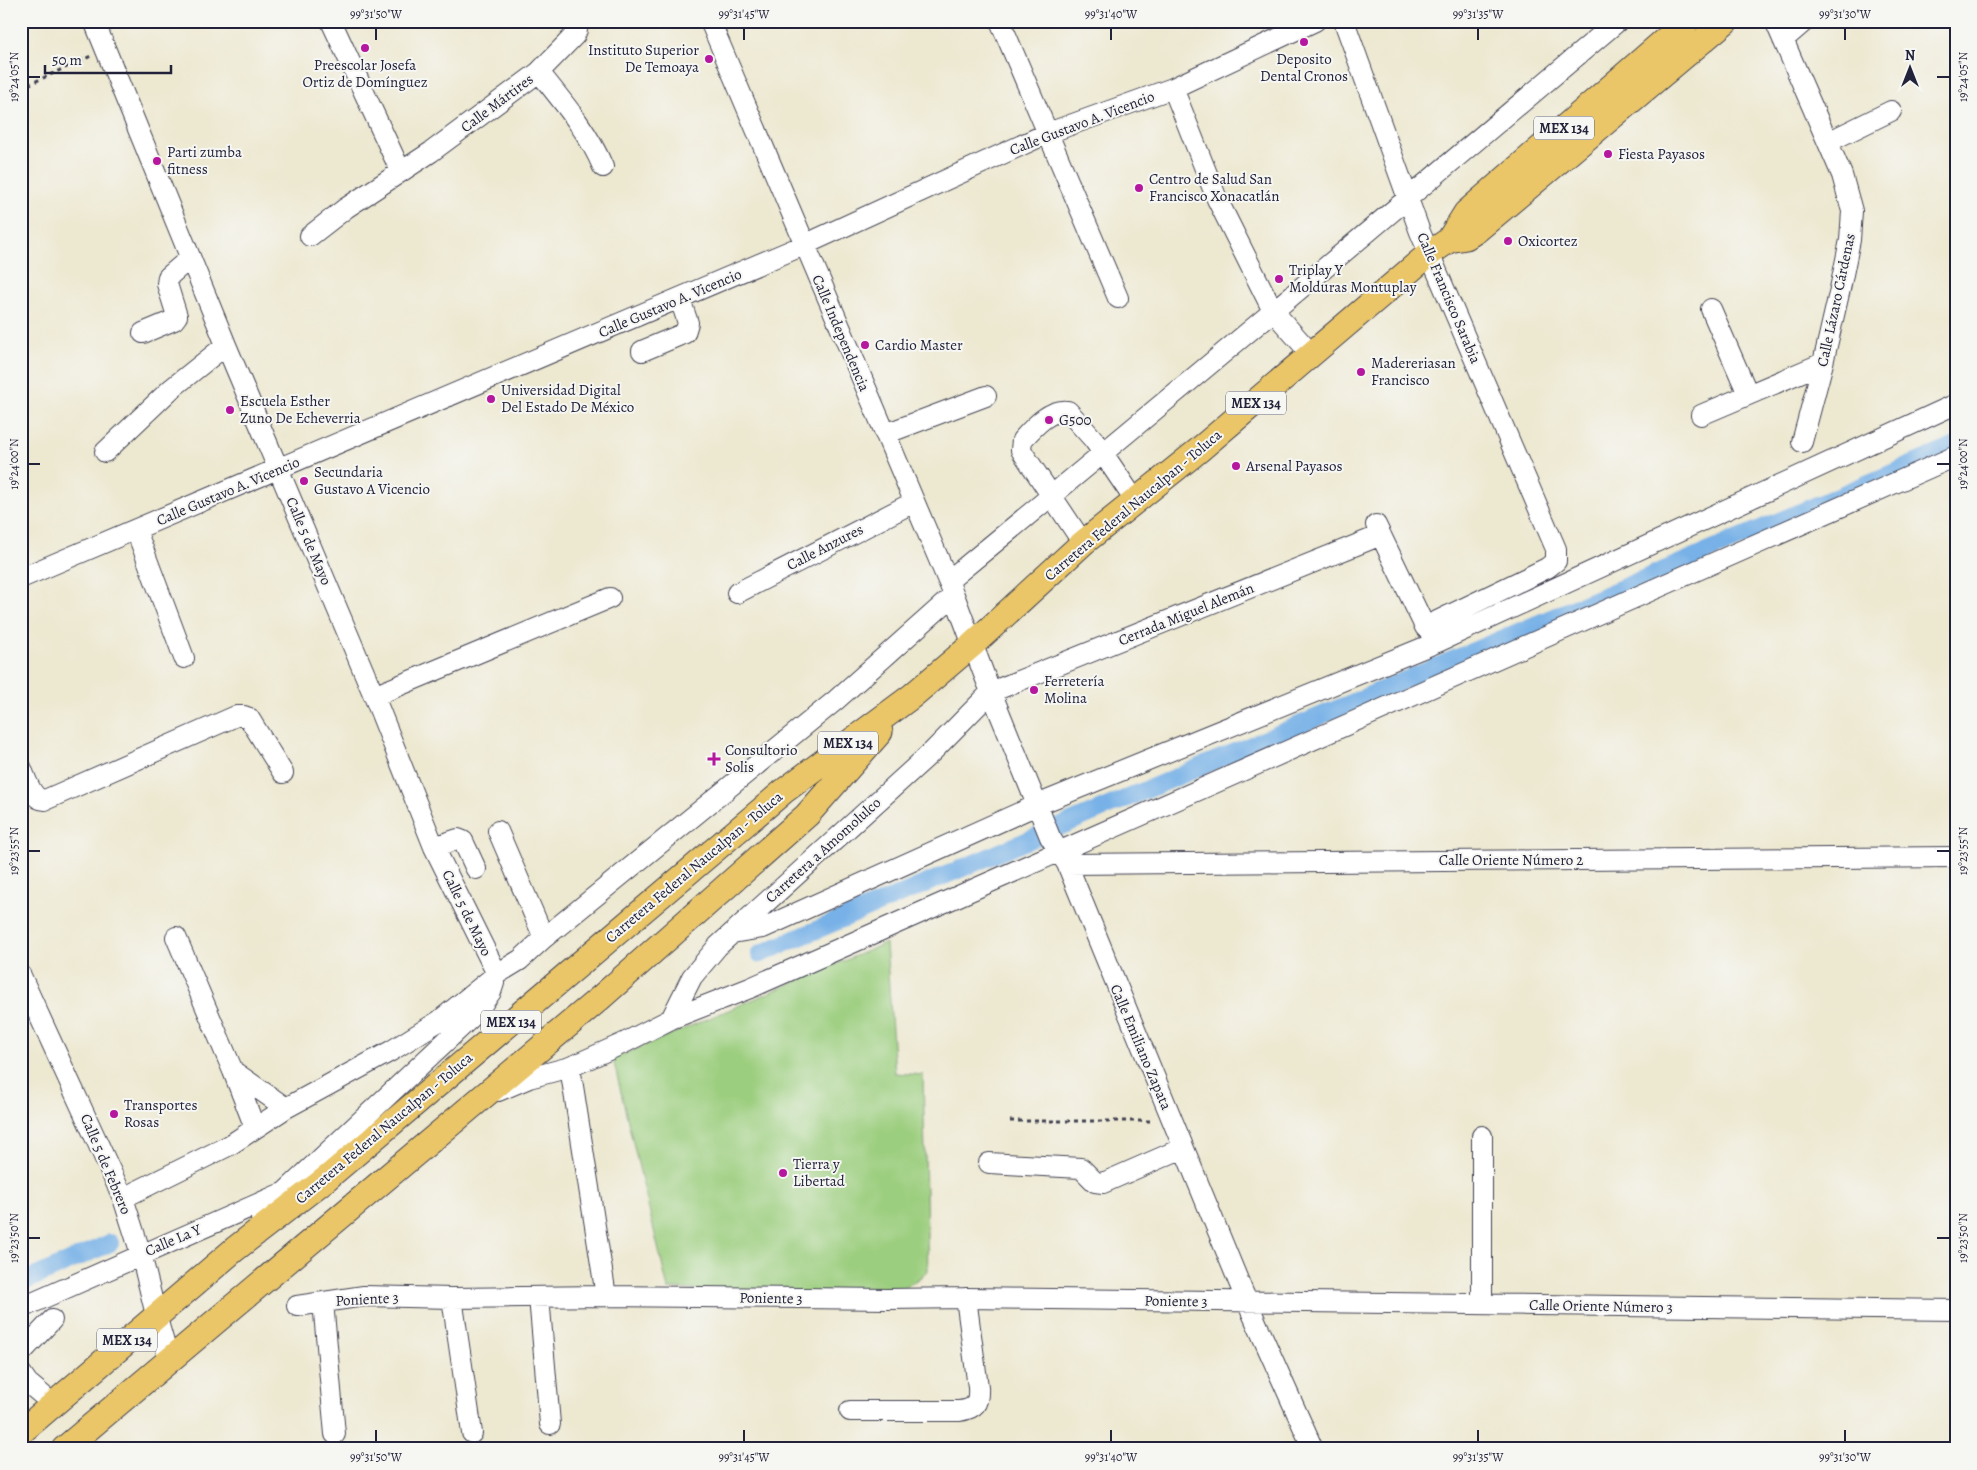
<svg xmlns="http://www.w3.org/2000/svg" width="1977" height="1470" font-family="Alegreya,serif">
<rect width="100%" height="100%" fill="#f6f6f2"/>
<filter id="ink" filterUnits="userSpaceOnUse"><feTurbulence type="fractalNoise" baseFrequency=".02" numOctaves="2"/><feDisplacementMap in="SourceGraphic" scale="10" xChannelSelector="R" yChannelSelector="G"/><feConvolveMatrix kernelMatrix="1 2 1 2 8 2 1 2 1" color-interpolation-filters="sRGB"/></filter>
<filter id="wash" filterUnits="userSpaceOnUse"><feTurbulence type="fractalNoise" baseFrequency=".0096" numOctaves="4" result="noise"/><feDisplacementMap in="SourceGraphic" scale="20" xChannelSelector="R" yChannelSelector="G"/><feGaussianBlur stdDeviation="1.12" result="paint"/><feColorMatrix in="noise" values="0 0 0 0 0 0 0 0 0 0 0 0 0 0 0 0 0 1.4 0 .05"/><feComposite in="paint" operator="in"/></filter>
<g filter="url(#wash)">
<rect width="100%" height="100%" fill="#ede8d0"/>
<!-- green -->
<path fill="#9bce7e" stroke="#5e785c" d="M886,943L895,1073L923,1075L928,1272L893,1296L668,1289L613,1059Z"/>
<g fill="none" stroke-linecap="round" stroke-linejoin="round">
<!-- canal -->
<path stroke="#77b1e7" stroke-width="18" d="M760,954L1956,446
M21,1283L110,1243"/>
</g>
</g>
<g filter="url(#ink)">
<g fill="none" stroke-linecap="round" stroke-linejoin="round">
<defs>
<path id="minor" d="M94,21L226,345L374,696L434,847L497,974
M331,21L401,172
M710,21L954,595L985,677L1050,837L1067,864L1247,1302L1313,1449
M1000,21L1118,298
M1344,21L1420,232L1556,549V561L1547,568L1425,627
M1775,21L1842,175L1852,211L1850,240L1840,289L1823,363L1802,442
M1783,40L1805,21
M539,72C563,102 588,131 603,167
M1173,88L1217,199L1273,311L1312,355
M1828,142L1891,111
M310,236L346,208L431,152L539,72L575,35L577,30V21
M1711,309L1748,394
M143,333L174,320L177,316L167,284L168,277L190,258
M642,351L685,333L688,323L680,299
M1701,415L1823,363
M885,434L986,396
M105,452L171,389L226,345
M1376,525L1425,627L1434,636
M136,530L184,658
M1083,543L1021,450L1022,440C1033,428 1050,408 1068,411L1094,440L1136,502
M21,578L804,245L1048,133L1173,88L1315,21
M948,581C1173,396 1396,209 1618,21
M737,593L914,502
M374,696L610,598
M21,767C26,778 31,800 45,800L236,716H244L249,718L283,773
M498,831L544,938
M434,847L458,839L463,841L476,869
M1067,864L1956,857
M732,933L763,928L1037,805L1440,641L1956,404
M176,937L233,1071L255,1128
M21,976L123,1198L141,1254L156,1315L169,1360
M671,1019L692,977L718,946L932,752L991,692L1381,535
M570,1067L606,1296
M233,1071L286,1108
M498,1091L529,1078L570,1067L624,1043L671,1019L750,988L1956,456
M1482,1136V1304
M989,1163L1081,1168L1095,1182L1103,1183L1183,1148
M123,1198L230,1145L286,1108L391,1051L439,1021L497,974L520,960L544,938L836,700L954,595
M261,1219L286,1191L475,1014L491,992L494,983
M539,1297L550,1424
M452,1298L472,1433
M323,1302L335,1434
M297,1306L364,1296L452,1298L606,1296L888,1299L966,1298L1956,1310
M21,1308L280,1194
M21,1353L52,1320
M21,1373L28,1383L53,1404
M850,1411H959C975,1409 979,1404 978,1387L966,1298"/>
<path id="major" d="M1449,240L1466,213L1687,21
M21,1432L235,1249L327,1178L784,791L912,696L972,645L1083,543L1199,450L1429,254L1449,240L1466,237L1477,230L1726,21
M64,1449L599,999L807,815L880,732"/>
</defs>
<!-- minor casing -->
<use href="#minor" stroke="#404051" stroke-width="22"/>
<!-- major casing -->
<use href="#major" stroke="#404051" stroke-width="27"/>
<!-- path -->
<path stroke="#404051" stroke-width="3" stroke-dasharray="4 4" stroke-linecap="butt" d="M21,88L91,56
M1010,1121H1154"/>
<!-- minor -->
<use href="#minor" stroke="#fff" stroke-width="20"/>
<!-- major -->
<use href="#major" stroke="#eac669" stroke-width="25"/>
</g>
</g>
<!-- ticks -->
<path fill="none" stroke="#22223b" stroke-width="2" d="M376,28V40M744,28V40M1111,28V40M1478,28V40M1845,28V40M28,77H40M1937,77H1950M28,464H40M1937,464H1950M28,851H40M1937,851H1950M28,1238H40M1937,1238H1950M376,1430V1442M744,1430V1442M1111,1430V1442M1478,1430V1442M1845,1430V1442"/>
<!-- markers -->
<g fill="#b5179e" stroke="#f6f6f2" stroke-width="2">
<circle cx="1304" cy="42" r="5"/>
<circle cx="365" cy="48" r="5"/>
<circle cx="709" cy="59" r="5"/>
<circle cx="1608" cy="154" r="5"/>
<circle cx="157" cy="161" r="5"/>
<circle cx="1139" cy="188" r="5"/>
<circle cx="1508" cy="241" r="5"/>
<circle cx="1279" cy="279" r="5"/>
<circle cx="865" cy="345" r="5"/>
<circle cx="1361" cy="372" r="5"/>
<circle cx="491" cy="399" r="5"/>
<circle cx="230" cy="410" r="5"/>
<circle cx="1049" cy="420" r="5"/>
<circle cx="1236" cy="466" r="5"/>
<circle cx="304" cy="481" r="5"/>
<circle cx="1034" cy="690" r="5"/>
<path d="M711.5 751.5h5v5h5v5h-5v5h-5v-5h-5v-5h5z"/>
<circle cx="114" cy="1114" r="5"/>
<circle cx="783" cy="1173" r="5"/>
</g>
<g text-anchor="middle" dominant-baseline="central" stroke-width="4" stroke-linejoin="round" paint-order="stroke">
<!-- shield labels -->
<g fill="#f6f6f2" stroke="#626272" stroke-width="1">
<rect x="1534" y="116.5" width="60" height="23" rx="4"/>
<rect x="1226" y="391.5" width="60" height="23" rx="4"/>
<rect x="818" y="731.5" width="60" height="23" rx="4"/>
<rect x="481" y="1010.5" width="60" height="23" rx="4"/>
<rect x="97" y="1328.5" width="60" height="23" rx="4"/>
</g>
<g font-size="14" font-weight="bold" fill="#22223b">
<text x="1564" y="128">MEX 134</text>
<text x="1256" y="403">MEX 134</text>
<text x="848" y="743">MEX 134</text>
<text x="511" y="1022">MEX 134</text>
<text x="127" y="1340">MEX 134</text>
</g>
<!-- poi labels -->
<g font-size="15" fill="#22223b" stroke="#f6f6f2" text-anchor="start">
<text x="699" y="50" text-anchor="end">Instituto Superior<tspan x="699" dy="17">De Temoaya</tspan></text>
<text x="1304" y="59" text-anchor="middle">Deposito<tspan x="1304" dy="17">Dental Cronos</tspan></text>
<text x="365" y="65" text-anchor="middle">Preescolar Josefa<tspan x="365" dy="17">Ortiz de Domínguez</tspan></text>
<text x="167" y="152">Parti zumba<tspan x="167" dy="17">fitness</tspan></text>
<text x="1618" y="154">Fiesta Payasos</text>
<text x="1149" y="179">Centro de Salud San<tspan x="1149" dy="17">Francisco Xonacatlán</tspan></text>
<text x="1518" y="241">Oxicortez</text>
<text x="1289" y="270">Triplay Y<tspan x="1289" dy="17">Molduras Montuplay</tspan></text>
<text x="875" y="345">Cardio Master</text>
<text x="1371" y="363">Madereriasan<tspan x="1371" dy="17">Francisco</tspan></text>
<text x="501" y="390">Universidad Digital<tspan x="501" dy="17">Del Estado De México</tspan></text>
<text x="240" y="401">Escuela Esther<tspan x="240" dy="17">Zuno De Echeverria</tspan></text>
<text x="1059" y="420">G500</text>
<text x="1246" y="466">Arsenal Payasos</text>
<text x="314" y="472">Secundaria<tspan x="314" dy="17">Gustavo A Vicencio</tspan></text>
<text x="1044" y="681">Ferretería<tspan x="1044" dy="17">Molina</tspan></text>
<text x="725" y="750">Consultorio<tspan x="725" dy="17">Solis</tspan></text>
<text x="124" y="1105">Transportes<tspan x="124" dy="17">Rosas</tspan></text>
<text x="793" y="1164">Tierra y<tspan x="793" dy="17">Libertad</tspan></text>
</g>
<!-- street labels -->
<g font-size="15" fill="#22223b" stroke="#f6f6f2">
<text transform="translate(497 103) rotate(-37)">Calle Mártires</text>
<text transform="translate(1082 123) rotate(-21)">Calle Gustavo A. Vicencio</text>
<text transform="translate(1449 298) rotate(67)">Calle Francisco Sarabia</text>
<text transform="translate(1836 300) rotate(-78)">Calle Lázaro Cárdenas</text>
<text transform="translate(670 303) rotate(-23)">Calle Gustavo A. Vicencio</text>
<text transform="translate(841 333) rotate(67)">Calle Independencia</text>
<text transform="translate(228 491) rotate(-23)">Calle Gustavo A. Vicencio</text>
<text transform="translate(1133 505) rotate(-40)">Carretera Federal Naucalpan - Toluca</text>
<text transform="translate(309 541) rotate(67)">Calle 5 de Mayo</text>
<text transform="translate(825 547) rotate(-27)">Calle Anzures</text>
<text transform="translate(1186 614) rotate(-22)">Cerrada Miguel Alemán</text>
<text transform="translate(823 850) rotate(-42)">Carretera a Amomolulco</text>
<text x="1511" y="860">Calle Oriente Número 2</text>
<text transform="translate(694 867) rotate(-40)">Carretera Federal Naucalpan - Toluca</text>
<text transform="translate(467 913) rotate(64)">Calle 5 de Mayo</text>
<text transform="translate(1141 1047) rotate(67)">Calle Emiliano Zapata</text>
<text transform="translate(384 1128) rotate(-40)">Carretera Federal Naucalpan - Toluca</text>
<text transform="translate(106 1164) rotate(67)">Calle 5 de Febrero</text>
<text transform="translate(173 1240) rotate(-23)">Calle La Y</text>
<text transform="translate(771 1298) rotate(1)">Poniente 3</text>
<text transform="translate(367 1299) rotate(-3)">Poniente 3</text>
<text transform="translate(1176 1301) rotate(1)">Poniente 3</text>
<text transform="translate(1601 1306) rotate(1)">Calle Oriente Número 3</text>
</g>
</g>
<!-- margin -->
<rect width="1977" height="1470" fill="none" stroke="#f6f6f2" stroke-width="55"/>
<!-- north arrow -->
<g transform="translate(1910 68)" stroke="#f6f6f2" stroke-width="4" paint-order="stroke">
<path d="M0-4L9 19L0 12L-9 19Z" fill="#22223b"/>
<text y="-8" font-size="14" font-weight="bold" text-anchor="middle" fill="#22223b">N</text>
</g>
<!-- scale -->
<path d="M45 65v8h126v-8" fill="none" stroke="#22223b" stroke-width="2.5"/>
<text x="52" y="65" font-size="15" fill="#22223b" stroke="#f6f6f2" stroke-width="4" paint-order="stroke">50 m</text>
<rect x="28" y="28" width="1922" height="1414" fill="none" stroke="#22223b" stroke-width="2"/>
<g font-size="12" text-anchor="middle" fill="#22223b">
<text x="376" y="18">99°31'50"W</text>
<text x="744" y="18">99°31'45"W</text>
<text x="1111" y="18">99°31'40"W</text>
<text x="1478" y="18">99°31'35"W</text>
<text x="1845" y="18">99°31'30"W</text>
<text transform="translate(14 77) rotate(-90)" y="4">19°24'05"N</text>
<text transform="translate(1963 77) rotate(-90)" y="4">19°24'05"N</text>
<text transform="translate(14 464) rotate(-90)" y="4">19°24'00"N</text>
<text transform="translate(1963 464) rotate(-90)" y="4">19°24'00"N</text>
<text transform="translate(14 851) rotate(-90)" y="4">19°23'55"N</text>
<text transform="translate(1963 851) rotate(-90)" y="4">19°23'55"N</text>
<text transform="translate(14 1238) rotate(-90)" y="4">19°23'50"N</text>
<text transform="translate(1963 1238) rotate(-90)" y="4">19°23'50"N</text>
<text x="376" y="1461">99°31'50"W</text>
<text x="744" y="1461">99°31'45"W</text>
<text x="1111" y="1461">99°31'40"W</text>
<text x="1478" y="1461">99°31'35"W</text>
<text x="1845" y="1461">99°31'30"W</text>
</g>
</svg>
